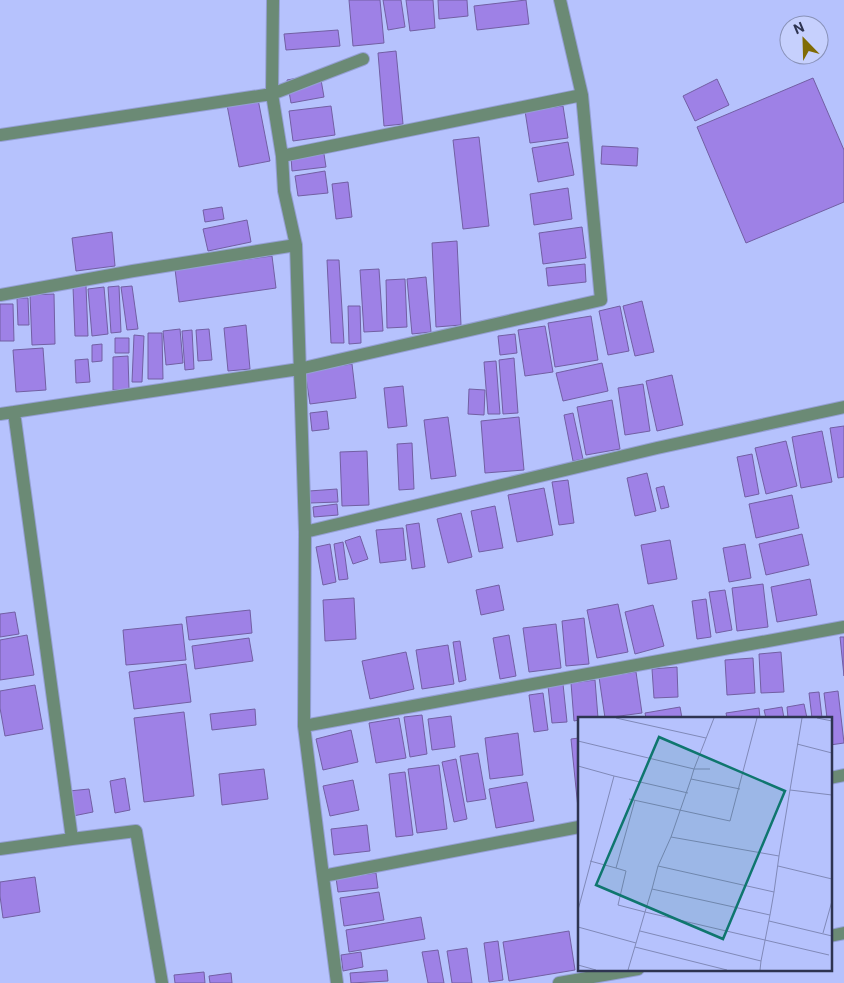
<svg xmlns="http://www.w3.org/2000/svg" width="844" height="983" font-family="Roboto,sans-serif">
<rect width="100%" height="100%" fill="#b6c2fd"/>
<!-- building -->
<path fill="#9e81e6" stroke="#725fa3" d="M349,0H380L384,43L353,46Z
M383,0H401L405,27L388,30Z
M406,0H433L435,28L410,31Z
M438,0H467L468,16L439,19Z
M526,0L529,24L477,30L474,6Z
M338,30L340,46L286,50L284,34Z
M396,51L403,124L384,126L378,53Z
M320,74L324,97L291,103L287,80Z
M813,78L844,150V202L746,243L697,127Z
M717,79L729,105L695,121L683,96Z
M257,94L270,161L239,167L226,100Z
M331,106L335,135L293,141L289,111Z
M563,106L568,138L530,143L525,111Z
M479,137L489,226L463,229L453,140Z
M568,142L574,175L538,182L532,148Z
M602,146L638,148L637,166L601,164Z
M324,154L326,167L292,171L291,157Z
M325,171L328,193L298,196L295,176Z
M348,182L352,217L336,219L332,184Z
M568,188L572,219L534,225L530,194Z
M222,207L224,219L205,222L203,210Z
M247,220L251,242L208,251L203,229Z
M582,227L586,258L543,264L539,233Z
M112,232L115,266L76,271L72,238Z
M457,241L461,325L436,327L432,243Z
M272,256L276,288L179,302L175,269Z
M327,260H339L344,343H331Z
M585,264L586,282L548,286L546,268Z
M379,269L383,331L364,332L360,270Z
M426,277L431,332L412,334L407,279Z
M405,279L407,327L387,328L386,280Z
M86,286L88,336H75L73,287Z
M119,286L121,332L111,333L108,287Z
M132,286L138,329L127,330L121,287Z
M104,287L108,334L92,336L88,289Z
M54,294L55,344L32,345L30,295Z
M17,298H28L29,325H18Z
M642,301L654,352L635,356L623,306Z
M0,304H13L14,341H0Z
M348,306H360L361,343L349,344Z
M620,306L629,351L608,355L599,311Z
M591,316L598,360L555,367L548,323Z
M246,325L250,369L228,371L224,328Z
M545,326L553,372L525,376L518,330Z
M180,329L183,363L166,365L163,331Z
M209,329L212,360L198,361L196,330Z
M192,330L194,369L185,370L182,331Z
M148,333H162L163,379H148Z
M515,334L517,353L500,355L498,336Z
M134,335L144,336L142,382H132Z
M115,338H129V353H115Z
M102,344V361L92,362V345Z
M43,348L46,390L16,392L13,350Z
M128,356L129,390H113V357Z
M514,358L518,413L503,414L499,360Z
M88,359L90,382L76,383L75,360Z
M496,361L500,414H488L484,362Z
M602,363L608,391L563,401L556,373Z
M352,364L356,398L310,404L305,371Z
M672,375L683,425L657,431L646,381Z
M643,384L650,431L625,435L618,388Z
M403,386L407,426L388,428L384,388Z
M469,389L485,390L484,415L468,414Z
M612,400L620,449L586,455L577,407Z
M327,411L329,429L312,431L310,413Z
M573,413L583,459L573,461L564,415Z
M448,417L456,476L431,479L424,420Z
M519,417L524,470L485,473L481,421Z
M844,426V477L838,478L830,428Z
M822,431L832,482L801,488L792,437Z
M786,441L797,486L766,494L755,448Z
M412,443L414,489L399,490L397,444Z
M367,451L369,505L342,506L340,452Z
M752,454L759,494L745,497L737,457Z
M647,473L656,511L635,516L627,478Z
M568,480L574,523L559,525L552,482Z
M664,486L669,507L661,509L656,488Z
M544,488L553,535L517,542L508,495Z
M337,489L338,502L310,503L309,491Z
M792,495L799,528L756,538L749,504Z
M337,504L338,515L314,517L313,507Z
M495,506L503,548L479,552L471,511Z
M461,513L472,557L448,563L437,519Z
M419,523L425,567L412,569L406,525Z
M403,528L406,560L380,563L376,530Z
M802,534L809,565L766,575L759,544Z
M360,536L368,559L353,564L345,541Z
M670,540L677,579L648,584L641,545Z
M343,542L348,579L339,580L334,544Z
M330,544L336,582L323,585L316,547Z
M745,544L751,578L729,582L723,548Z
M810,579L817,615L777,622L771,587Z
M763,584L768,627L737,631L732,588Z
M499,585L504,610L481,615L476,590Z
M725,590L732,630L716,633L709,592Z
M354,598L356,639L325,641L323,600Z
M706,599L711,637L697,639L692,601Z
M618,604L628,652L597,658L587,610Z
M653,605L664,646L635,654L625,612Z
M250,610L252,633L189,640L186,617Z
M15,612L19,634L0,637V614Z
M584,618L589,664L566,666L562,621Z
M182,624L186,660L126,665L123,630Z
M556,624L561,668L529,672L523,628Z
M27,635L34,675L0,680V640Z
M509,635L516,676L500,679L493,638Z
M840,637H844V676Z
M249,638L253,661L195,669L192,646Z
M460,641L466,680L459,682L453,642Z
M448,645L454,684L422,689L416,650Z
M406,652L414,689L370,699L362,661Z
M781,652L784,692L761,693L759,654Z
M753,658L755,693L727,695L725,660Z
M186,664L191,702L134,709L129,672Z
M677,667L678,697L654,698L652,669Z
M636,672L642,713L605,718L599,677Z
M595,680L598,718H579V720L574,721L571,683Z
M563,684L567,722L552,723L548,686Z
M35,685L43,729L5,736L0,708V691Z
M838,691L844,743L830,745V718H827L824,693Z
M819,692L822,718H812L809,693Z
M543,693L548,730L534,732L529,695Z
M804,704L807,718H788L787,707Z
M680,707L682,718H646L645,713Z
M782,707L784,718H766L764,710Z
M759,708L760,718H727L726,713Z
M255,709L256,725L212,730L210,714Z
M184,712L194,796L144,802L134,718Z
M422,715L427,754L410,757L404,717Z
M451,716L455,747L432,750L428,719Z
M399,718L406,758L376,763L369,723Z
M351,730L358,762L323,770L316,739Z
M518,733L523,775L490,779L485,738Z
M579,738V808H578L571,739Z
M478,753L486,799L467,802L460,756Z
M456,759L467,819L454,822L442,762Z
M439,765L447,829L417,833L408,769Z
M264,769L268,799L222,805L219,774Z
M405,772L413,835L396,837L389,774Z
M125,778L130,810L115,813L110,781Z
M353,780L359,810L330,816L323,786Z
M527,782L534,821L496,828L489,789Z
M89,789L93,812L73,816L69,791Z
M367,825L370,851L334,855L331,829Z
M376,873L378,888L338,892L336,878Z
M35,877L40,912L3,918L0,896V882Z
M379,892L384,920L344,926L340,898Z
M421,917L425,939L349,952L346,930Z
M569,931L575,970L509,981L503,942Z
M498,941L503,980L489,982L484,943Z
M467,948L472,983H452L447,951Z
M438,950L444,983H428L422,952Z
M361,952L363,967L343,971L341,955Z
M387,970L388,981L351,983L350,973Z
M204,972L205,983H175L174,975Z
M231,973L232,983H210L209,976Z"/>
<g fill="none" stroke-linecap="round" stroke-linejoin="round">
<defs>
<path id="minor" d="M0,135L272,94L273,0
M282,156L272,94L363,59
M0,295L133,271L296,245
M14,412L72,839L136,831L162,983
M0,414L299,369L601,300L582,95L560,0
M305,532L296,245L284,191L282,156L582,95
M304,726L305,532L657,448L844,407
M830,778L844,775
M0,849L72,839
M323,876L304,726L844,627
M830,936L844,933
M337,983L323,876L579,827
M559,983L638,969"/>
</defs>
<!-- minor casing -->
<use href="#minor" stroke="#95a0d4" stroke-width="14"/>
<!-- minor -->
<use href="#minor" stroke="#6b8a75" stroke-width="12"/>
</g>
<!-- overview -->
<g transform="translate(578 717)">
<rect width="254" height="254" fill="#b6c2fd"/>
<path fill="none" stroke="#8089b8" stroke-width="1" d="M38,1L128,21M239,1L254,4M0,24L116,52L136,1M219,27L254,36M0,49L36,59L0,193M36,59L110,76M113,62L116,52H132M212,73L254,78M51,82L152,104L179,1M57,83L38,151L48,154L40,188L67,195L74,172L192,198L183,244M93,120L113,62L162,72M201,139L224,1M12,144L38,151M80,149L93,120L201,139L196,175M200,149L254,162M74,172L80,149L196,175L192,198M191,204L254,219M0,210L58,226L50,253M62,214L183,244L182,253M245,216L254,184M58,226L67,195L251,238M57,230L149,253M0,248L18,253"/>
<path fill="#0f766e" fill-opacity="0.15" stroke="#0f766e" stroke-width="2.5" d="M81,20L207,74L145,222L18,168Z"/>
<rect width="254" height="254" fill="none" stroke="#2e3451" stroke-width="2.5"/>
</g>
<!-- north arrow -->
<g transform="translate(804 40) rotate(337)"><circle r="24" fill="#c6d0fd" stroke="#8992b8"/>
<path d="M0-4L9 19L0 12L-9 19Z" fill="#806b05"/>
<text y="-8" font-size="14" font-weight="bold" text-anchor="middle" fill="#2e3451">N</text>
</g>
</svg>
